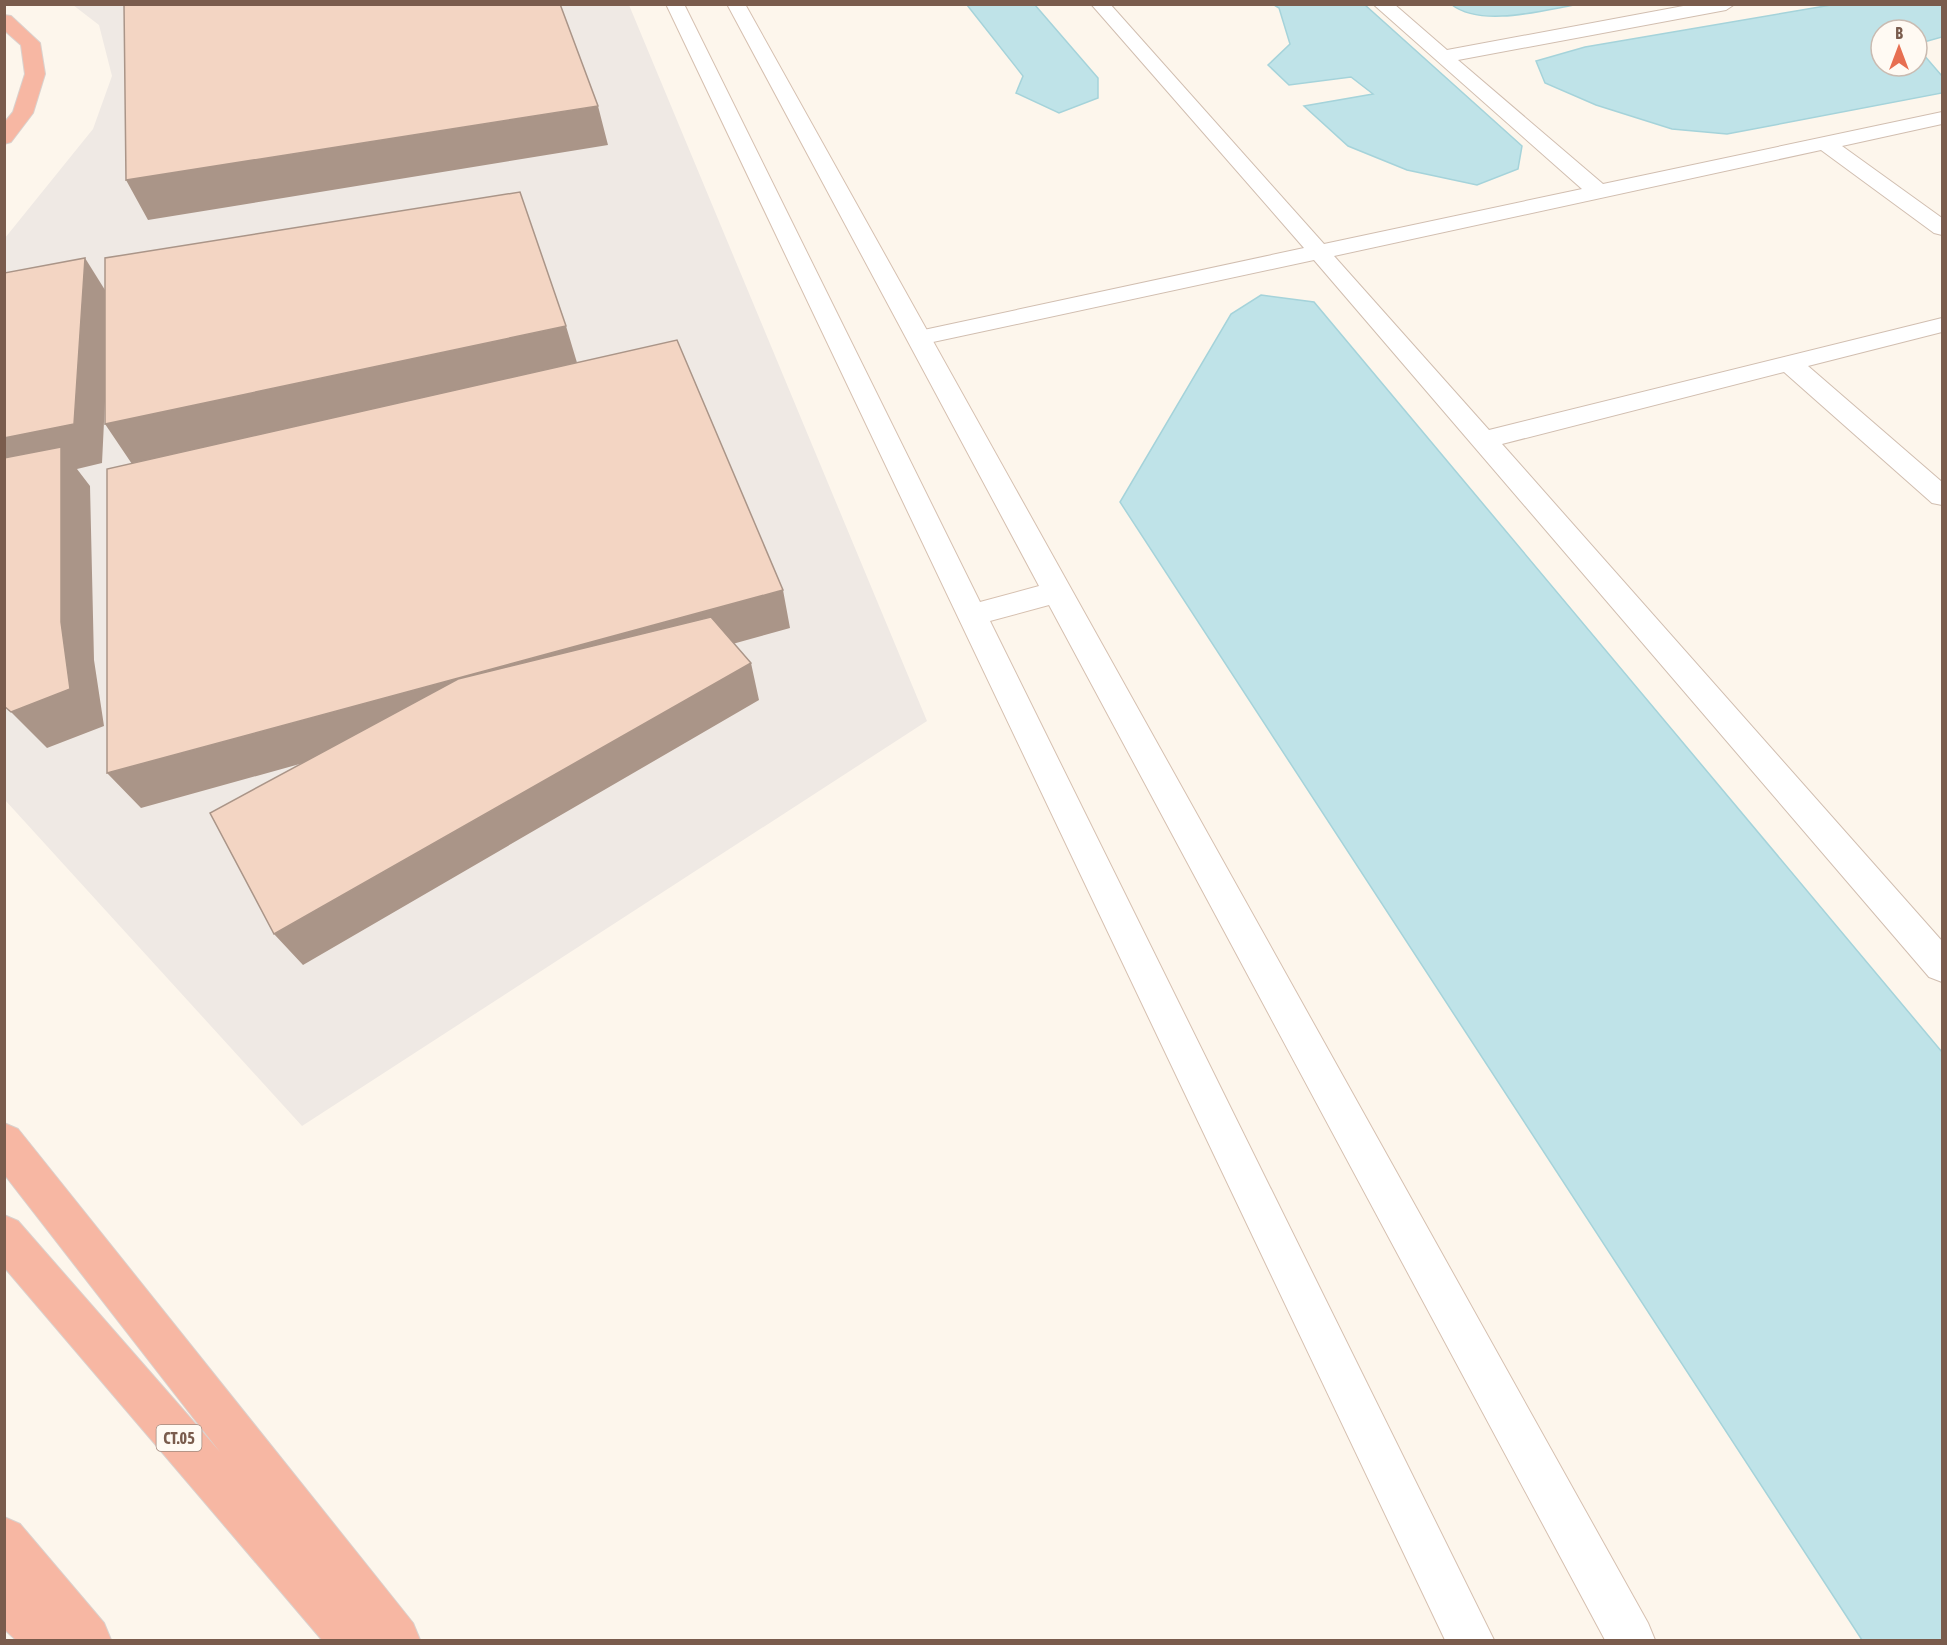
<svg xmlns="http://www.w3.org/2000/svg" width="1947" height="1645" font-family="'Asap Condensed',sans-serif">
<rect width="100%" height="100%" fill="#fdf6ec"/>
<!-- industrial -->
<path fill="#efe9e4" d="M73,5H629L927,721L302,1126L5,800V238L93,129L112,76L99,25Z"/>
<!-- water -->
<path fill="#bfe3e8" stroke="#a5d3da" stroke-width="1.5" d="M967,5H1035L1098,78V98L1059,113L1016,93L1023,76Z
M1274,5H1365L1522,146L1518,169L1477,185L1407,170L1348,146L1304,106L1373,94L1351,77L1289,85L1268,65L1290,44L1279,8Z
M1452,5H1574C1540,11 1481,27 1452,5Z
M1831,5H1942V37L1917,44V30H1881V66H1917V47L1942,76V93L1727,134L1672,129L1596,105L1545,83L1536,61L1585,47Z
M1261,295L1314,302L1942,1052V1640H1862L1120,502L1231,314Z"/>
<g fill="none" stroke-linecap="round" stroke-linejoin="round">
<defs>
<path id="street" d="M1091,4H1110L1324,244L1582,189L1373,4H1394L1447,50L1694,4H1735L1726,10L1458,60L1603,184L1942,112V124L1842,146L1942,218V235L1934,233L1821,150L1334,256L1489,430L1942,318V332L1808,366L1942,482V505L1932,503L1784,372L1502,444L1942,941V982L1929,977L1314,260L919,345L910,343L907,338L910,333L919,331L1304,248Z"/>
<path id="secondary" d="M666,4H684L980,602L1039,586L727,4H745L1648,1623L1655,1640H1605L1049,605L990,621L1494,1640H1445Z"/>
<path id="highway" d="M4,15L11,16L40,43L45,74L33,113L11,142L4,144V123L13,112L25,74L21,45L4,30Z
M4,1123L18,1129L413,1623L420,1640H322L4,1267V1215L18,1221L220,1452L4,1174Z
M4,1517L20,1524L104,1623L111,1640H16L4,1629Z"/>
</defs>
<!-- street casing -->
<use href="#street" stroke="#d1beb0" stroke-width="2"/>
<!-- secondary casing -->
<use href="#secondary" stroke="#d6c0b0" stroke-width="2"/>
<!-- highway casing -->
<use href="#highway" stroke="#dad1cd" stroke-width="2"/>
<!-- street -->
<use href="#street" fill="#fff" fill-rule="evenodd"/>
<!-- secondary -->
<use href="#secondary" fill="#fff" fill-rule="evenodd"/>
<!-- highway -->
<use href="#highway" fill="#f7b7a3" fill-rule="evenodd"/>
</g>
<!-- shaded-wall -->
<path fill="#aa9588" d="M598,106L608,145L148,220L126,180Z
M85,258L110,298L102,463L77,469L90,486L94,660L104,726L47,748L11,712L4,484V438Z
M566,326L578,366L132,464L105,424Z
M783,590L790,628L141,808L107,773Z
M751,663L759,700L303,965L274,934Z"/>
<!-- building -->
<path fill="#f3d5c3" stroke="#aa9588" stroke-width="1.5" d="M124,4H560L598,106L126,180Z
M520,192L566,326L105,424V258Z
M85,258L74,424L4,438V273Z
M677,340L783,590L107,773V469Z
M61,447V622L70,689L11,712L4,706V458Z
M711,617L751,663L274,934L210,813L458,679Z"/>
<g text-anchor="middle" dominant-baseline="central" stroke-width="5" stroke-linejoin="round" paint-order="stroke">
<!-- shield labels -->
<rect fill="#fffaf3" stroke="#a28b7f" stroke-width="1.5" x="156.5" y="1425" width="45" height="26" rx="4.5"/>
<g font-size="16" font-weight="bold" fill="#7a5c4d">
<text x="179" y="1438">CT.05</text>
</g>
</g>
<!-- border -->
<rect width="1947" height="1645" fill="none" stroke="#7a5c4d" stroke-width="12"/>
<!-- north arrow -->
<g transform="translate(1899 48)"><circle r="28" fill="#fffaf3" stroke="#cabbb1" stroke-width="1.5"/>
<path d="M0-4.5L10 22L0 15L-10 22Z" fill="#e76f51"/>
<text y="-9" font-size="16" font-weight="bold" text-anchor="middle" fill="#7a5c4d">B</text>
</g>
</svg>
